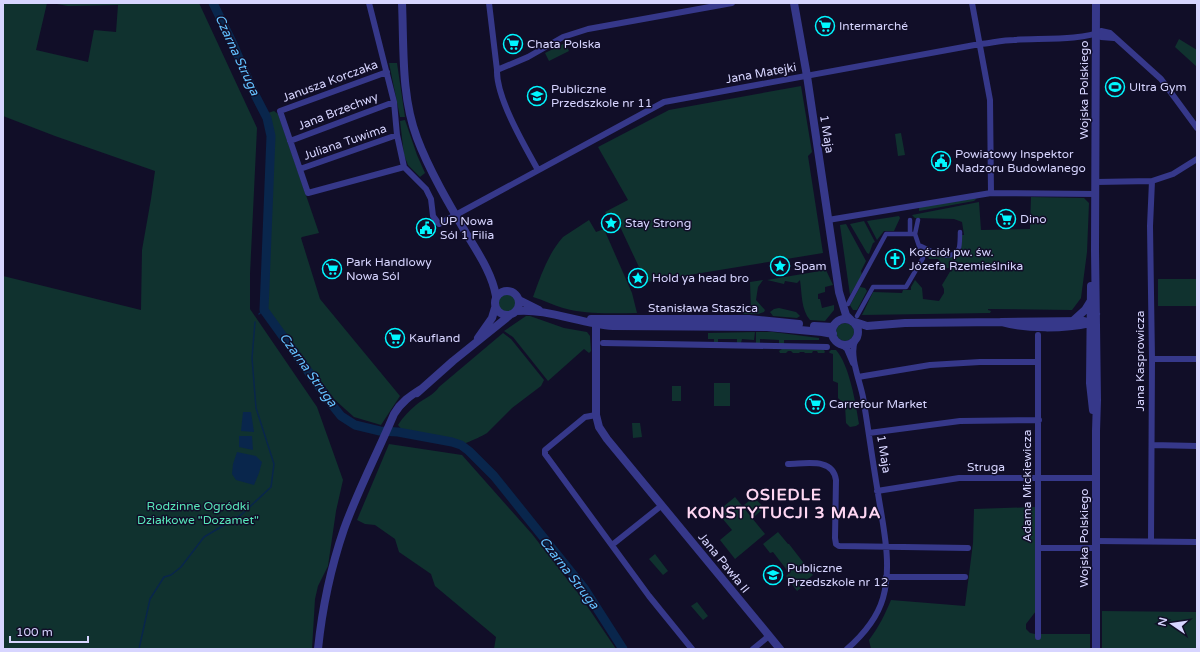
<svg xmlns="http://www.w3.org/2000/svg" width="1200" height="652" font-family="'Varela Round',sans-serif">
<rect width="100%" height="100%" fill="#110e28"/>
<!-- green -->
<path fill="#10322f" d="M3,3H47L36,50L88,62L94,30L116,32L118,5L68,6L51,3H199L257,128L250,274V309L317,407L343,480L336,511L328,566L318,586L315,599L312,649H3V276L141,310L142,250L151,199L155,171L55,136L3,116Z
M1179,39L1197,50V67L1175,47Z
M565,43L569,51L549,61L545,53Z
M389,63H397L405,117H400Z
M801,86L812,152L808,156L823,253L646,282L615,216L609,219L605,212L628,200L598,147L669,110Z
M274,111L278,114L319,233L302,237L301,238L320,299L400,396L381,425L354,417L335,400L267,310L273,136L268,113Z
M405,120L417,155L425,173L420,177L408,165L404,155L400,121Z
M901,133L905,155L898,156L895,134Z
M1031,197L1084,198L1089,203L1087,252L1081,298L1072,310L988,309V310L991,311L990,313L862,315L873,292L902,293L903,290H911V287L915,280L922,288L923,299L939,301L944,293V289L942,285L951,270L950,268H943L938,259H929L924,250L943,257L959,252L962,235H964L962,222L954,219L915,218L912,215L979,202L981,230L1030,229Z
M977,198L974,201L919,211V207Z
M899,216L900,218L894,231H884L877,240L867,221Z
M589,220L596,232L604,229L632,293L637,313C613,313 587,315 563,308C553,305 543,300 533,297C541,275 548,254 563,237Z
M864,221L875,242L873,243L869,254L867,253L850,224Z
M846,224L866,261L861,271L862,275L850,295L840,225Z
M826,270L833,285L825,287V292L818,294V299H820L822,308L834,305V310L825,321L810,320C801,310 802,293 800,280L797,283L785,281L784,284L767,280Z
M1158,279H1197V306H1158Z
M763,280L758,287L756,300L765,310L764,312L758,314H744L740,310L743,306L746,310H751L750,282Z
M860,287L865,288L867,291L857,310H853L850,305Z
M497 303a10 10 0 1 1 20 0a10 10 0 1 1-20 0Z
M779,308L796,312L800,316L797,318L773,316L770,312L774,309Z
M526,316H530L564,328L587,332L590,336L591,351L589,353L584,349L548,381L513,337L504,331Z
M836 332a9 9 0 1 1 18 0a9 9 0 1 1-18 0Z
M755,332L754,340L742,339L741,343H737V339H718V343H714V339H708V333Z
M756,332H773L819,338V340H784V344H779V340L760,339V343H756Z
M503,333L511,339L544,380L541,386L512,408L487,433C484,435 468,443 465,443C462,443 457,440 454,439C441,437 412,435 402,429C401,429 399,426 398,425C403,417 409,411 416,405C423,399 434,395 439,387Z
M782,349L824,350L825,352L824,353H818L817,351H813L812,353H805L804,352H800L799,353H793L791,351H788L786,353H780L779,351Z
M831,350H836C849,364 856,404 859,424L856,426L850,427L846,423L845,405L838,398V383L833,381V354L830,353L829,352Z
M714,383H730V406H714Z
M672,386H681V401H672Z
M632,423H640L642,437L633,438Z
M389,444L462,455L532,534L581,597L616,649H494L496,637L435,586L431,574L399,552L395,539L375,525L365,524L357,520Z
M735,497L765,534L747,549L744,545L747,549L735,559L720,540L732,530L717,512Z
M754,497L764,508L754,517L744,505Z
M1036,507V611L1026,624V629L1030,633L1035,634H1090V649H871L869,640C879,627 885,614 891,600L965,606L973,543L974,509Z
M778,532L788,544H789L813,575L807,580L809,582L797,591L786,576L789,573L773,552L770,553L763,544Z
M655,554L668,571L663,575L649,559Z
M697,602L708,616L703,620L691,606Z
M1102,611L1197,612V649H1102Z"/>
<!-- water -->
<path fill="#09264c" d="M243,412H251L254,432L241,431Z
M239,436H252L253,450L239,447Z
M237,452L256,456L262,462L259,473L254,485L236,480L232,474L233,464Z"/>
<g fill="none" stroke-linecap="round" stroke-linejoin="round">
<!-- stream -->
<path stroke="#09264c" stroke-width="1.5" d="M259,314L264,310
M139,649L150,599L164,577L171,575L181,567L204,537L241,515L271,487L274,464L256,408L252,358L255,322"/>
<!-- river -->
<path stroke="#09264c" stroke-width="9" d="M213,3L233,44L253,91L267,118L271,136L264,310L333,406L341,416L355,425L380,431L398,432L452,442L461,445L469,451L494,476L584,588L623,649"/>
<!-- pedestrian -->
<path stroke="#36388a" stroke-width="4.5" d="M910,220V234
M919,245C929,250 952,264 959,248C960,243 960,237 960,232
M848,304L886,234H915
M857,316L873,287H906L923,258L915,234L918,220"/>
<!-- minor -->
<path stroke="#36388a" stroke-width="6" d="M369,3L394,102L397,135L404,167L426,189L431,199L433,216L439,224L664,102L980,44C991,43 1003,40 1014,40C1036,38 1084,41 1101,31L1110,33L1161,79L1197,128
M489,3L497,70C496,97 524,145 538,170
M972,3L990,100L991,193
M1096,34L1101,37L1114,38
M497,70L528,57L563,37L588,29L732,3
M387,72L280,111L308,193L404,167
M290,141L394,102
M300,169L397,135
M1096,182L1152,181L1173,174L1197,159
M828,220L991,193L1096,194
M603,343L827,347
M842,345L847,349L853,363
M1152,359H1197
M858,377L930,365L980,362H1038
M596,415L585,417L545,450V454L649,596L692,649
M869,433L960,421L1039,420
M1152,445L1197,446
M788,464C805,464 833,457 836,480L835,538L836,544L839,546L968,548
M877,491L959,478H1096
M1096,541L1197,542
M1151,541L1152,359L1150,226L1152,181
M612,545L661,506
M1038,548H1096
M886,577H965
M1038,637V335
M753,649L769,636
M847,649C863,635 877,619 883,598C893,563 882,522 877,487C872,457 868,427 863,397C860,381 849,356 855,341"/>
<!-- tertiary -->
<path stroke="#36388a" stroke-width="8" d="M402,3C404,48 401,96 417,138C429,170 449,204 466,233C478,253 492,273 496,296
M794,3L807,76L839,292L846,315L851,320
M1091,286L1090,383L1093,410
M495 303a12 12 0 1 1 24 0a12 12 0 1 1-24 0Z
M519,300L539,310
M516,311C547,308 581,324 613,326L767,327L822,332L833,334
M832 332a13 13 0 1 1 26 0a13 13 0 1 1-26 0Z
M591,319H749L799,324
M596,319V415L599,427L607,439L780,649
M1074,320L1085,310L1090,302
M855,322L867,326L905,323L1001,322
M814,326L833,327
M1096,334L1090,323L1084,321L1001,322C1026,329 1064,329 1090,323L1096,314
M478,338L492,318L495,308
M417,393L453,361L510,315
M318,649C322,610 331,567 344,529C358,490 378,452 394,414C401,402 410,396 421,389
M1096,649V431L1097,400L1095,250L1096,3"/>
</g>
<!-- icons -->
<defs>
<symbol id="supermarket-ring" viewBox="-11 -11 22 22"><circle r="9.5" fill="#110e28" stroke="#01f7ff" stroke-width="1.5"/><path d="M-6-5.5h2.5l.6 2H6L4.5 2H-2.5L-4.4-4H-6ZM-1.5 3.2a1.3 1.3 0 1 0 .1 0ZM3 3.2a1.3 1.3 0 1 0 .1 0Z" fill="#01f7ff"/></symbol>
<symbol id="stadium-ring" viewBox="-11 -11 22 22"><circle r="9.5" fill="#110e28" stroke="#01f7ff" stroke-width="1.5"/><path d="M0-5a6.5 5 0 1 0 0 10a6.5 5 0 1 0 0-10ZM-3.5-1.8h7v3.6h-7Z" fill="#01f7ff"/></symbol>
<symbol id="school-ring" viewBox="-11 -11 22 22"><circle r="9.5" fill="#110e28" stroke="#01f7ff" stroke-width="1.5"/><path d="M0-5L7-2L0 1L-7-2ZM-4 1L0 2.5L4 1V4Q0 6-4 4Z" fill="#01f7ff"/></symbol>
<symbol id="civic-ring" viewBox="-11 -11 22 22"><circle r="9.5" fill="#110e28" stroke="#01f7ff" stroke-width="1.5"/><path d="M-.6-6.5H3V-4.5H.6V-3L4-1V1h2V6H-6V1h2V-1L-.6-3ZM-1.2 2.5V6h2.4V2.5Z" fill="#01f7ff"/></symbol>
<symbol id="sight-ring" viewBox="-11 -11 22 22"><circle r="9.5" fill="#110e28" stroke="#01f7ff" stroke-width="1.5"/><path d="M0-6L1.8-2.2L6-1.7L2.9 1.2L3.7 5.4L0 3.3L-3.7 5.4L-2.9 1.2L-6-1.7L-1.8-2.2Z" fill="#01f7ff"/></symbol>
<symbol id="church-ring" viewBox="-11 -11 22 22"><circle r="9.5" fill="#110e28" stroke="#01f7ff" stroke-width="1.5"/><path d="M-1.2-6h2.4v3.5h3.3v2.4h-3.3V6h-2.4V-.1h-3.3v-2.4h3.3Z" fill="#01f7ff"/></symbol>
</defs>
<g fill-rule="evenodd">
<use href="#supermarket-ring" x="814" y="15" width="22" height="22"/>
<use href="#supermarket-ring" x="502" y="33" width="22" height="22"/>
<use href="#stadium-ring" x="1104" y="76" width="22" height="22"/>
<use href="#school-ring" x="526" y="85" width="22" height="22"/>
<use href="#civic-ring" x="930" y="150" width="22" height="22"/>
<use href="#supermarket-ring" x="995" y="208" width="22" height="22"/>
<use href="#sight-ring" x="600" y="212" width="22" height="22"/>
<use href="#civic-ring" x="415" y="217" width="22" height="22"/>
<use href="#church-ring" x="884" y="248" width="22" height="22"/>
<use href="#sight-ring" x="769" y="255" width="22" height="22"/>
<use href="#supermarket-ring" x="321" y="258" width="22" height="22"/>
<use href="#sight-ring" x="627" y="267" width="22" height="22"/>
<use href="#supermarket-ring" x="384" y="327" width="22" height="22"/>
<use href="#supermarket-ring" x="804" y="393" width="22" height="22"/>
<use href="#school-ring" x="762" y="564" width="22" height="22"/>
</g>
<g text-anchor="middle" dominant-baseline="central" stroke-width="3" stroke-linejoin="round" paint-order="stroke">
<!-- poi labels -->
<g font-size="12" fill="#d7d5ff" stroke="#110e28" text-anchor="start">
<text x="839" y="26">Intermarché</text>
<text x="527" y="44">Chata Polska</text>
<text x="1129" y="87">Ultra Gym</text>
<text x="551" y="89">Publiczne<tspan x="551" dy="14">Przedszkole nr 11</tspan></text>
<text x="955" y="154">Powiatowy Inspektor<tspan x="955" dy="14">Nadzoru Budowlanego</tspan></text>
<text x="1020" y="219">Dino</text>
<text x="440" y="221">UP Nowa<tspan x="440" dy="14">Sól 1 Filia</tspan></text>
<text x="625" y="223">Stay Strong</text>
<text x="909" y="252">Kościół pw. św.<tspan x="909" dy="14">Józefa Rzemieślnika</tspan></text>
<text x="346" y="262">Park Handlowy<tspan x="346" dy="14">Nowa Sól</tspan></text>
<text x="794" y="266">Spam</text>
<text x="652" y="278">Hold ya head bro</text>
<text x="409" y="338">Kaufland</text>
<text x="829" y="404">Carrefour Market</text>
<text x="787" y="568">Publiczne<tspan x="787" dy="14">Przedszkole nr 12</tspan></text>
</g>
<!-- street labels -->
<g font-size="12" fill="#d7d5ff" stroke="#110e28">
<text transform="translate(761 73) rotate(-10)">Jana Matejki</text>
<text transform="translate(330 81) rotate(-20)">Janusza Korczaka</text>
<text transform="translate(1084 90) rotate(-90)">Wojska Polskiego</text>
<text transform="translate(338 111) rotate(-21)">Jana Brzechwy</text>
<text transform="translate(827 134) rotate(81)">1 Maja</text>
<text transform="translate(345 142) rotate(-19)">Juliana Tuwima</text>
<text x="703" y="308">Stanisława Staszica</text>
<text transform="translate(1140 361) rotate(-90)">Jana Kasprowicza</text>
<text transform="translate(884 454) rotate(81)">1 Maja</text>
<text x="986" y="467">Struga</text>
<text transform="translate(1027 486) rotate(-90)">Adama Mickiewicza</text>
<text transform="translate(1084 538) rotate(-90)">Wojska Polskiego</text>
<text transform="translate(724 563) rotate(51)">Jana Pawła II</text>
</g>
<!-- park labels -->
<g font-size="12" fill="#58e7ba" stroke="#110e28">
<text x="198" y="506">Rodzinne Ogródki<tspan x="198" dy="14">Działkowe "Dozamet"</tspan></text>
</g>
<!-- water labels -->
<g font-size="13" font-style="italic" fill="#63c1ff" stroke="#110e28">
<text transform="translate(237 55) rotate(65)">Czarna Struga</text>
<text transform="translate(308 370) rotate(54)">Czarna Struga</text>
<text transform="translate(569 573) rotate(52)">Czarna Struga</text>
</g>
<!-- district labels -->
<g font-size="16" font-weight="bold" letter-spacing="1" fill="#ffd7f3" stroke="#110e28">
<text x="784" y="495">OSIEDLE<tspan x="784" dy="18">KONSTYTUCJI 3 MAJA</tspan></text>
</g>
</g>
<!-- border -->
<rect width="1200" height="652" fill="none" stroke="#d7d5ff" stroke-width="8"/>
<!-- north arrow -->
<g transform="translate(1172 624) rotate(283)" stroke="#110e28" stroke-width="3" paint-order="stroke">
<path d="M0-3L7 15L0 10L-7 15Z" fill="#d7d5ff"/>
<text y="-6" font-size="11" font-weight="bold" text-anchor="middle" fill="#d7d5ff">N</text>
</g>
<!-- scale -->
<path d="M10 636v6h78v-6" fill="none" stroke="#d7d5ff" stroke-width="2"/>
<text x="16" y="636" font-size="12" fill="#d7d5ff" stroke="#110e28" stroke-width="3" paint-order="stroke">100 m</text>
</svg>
